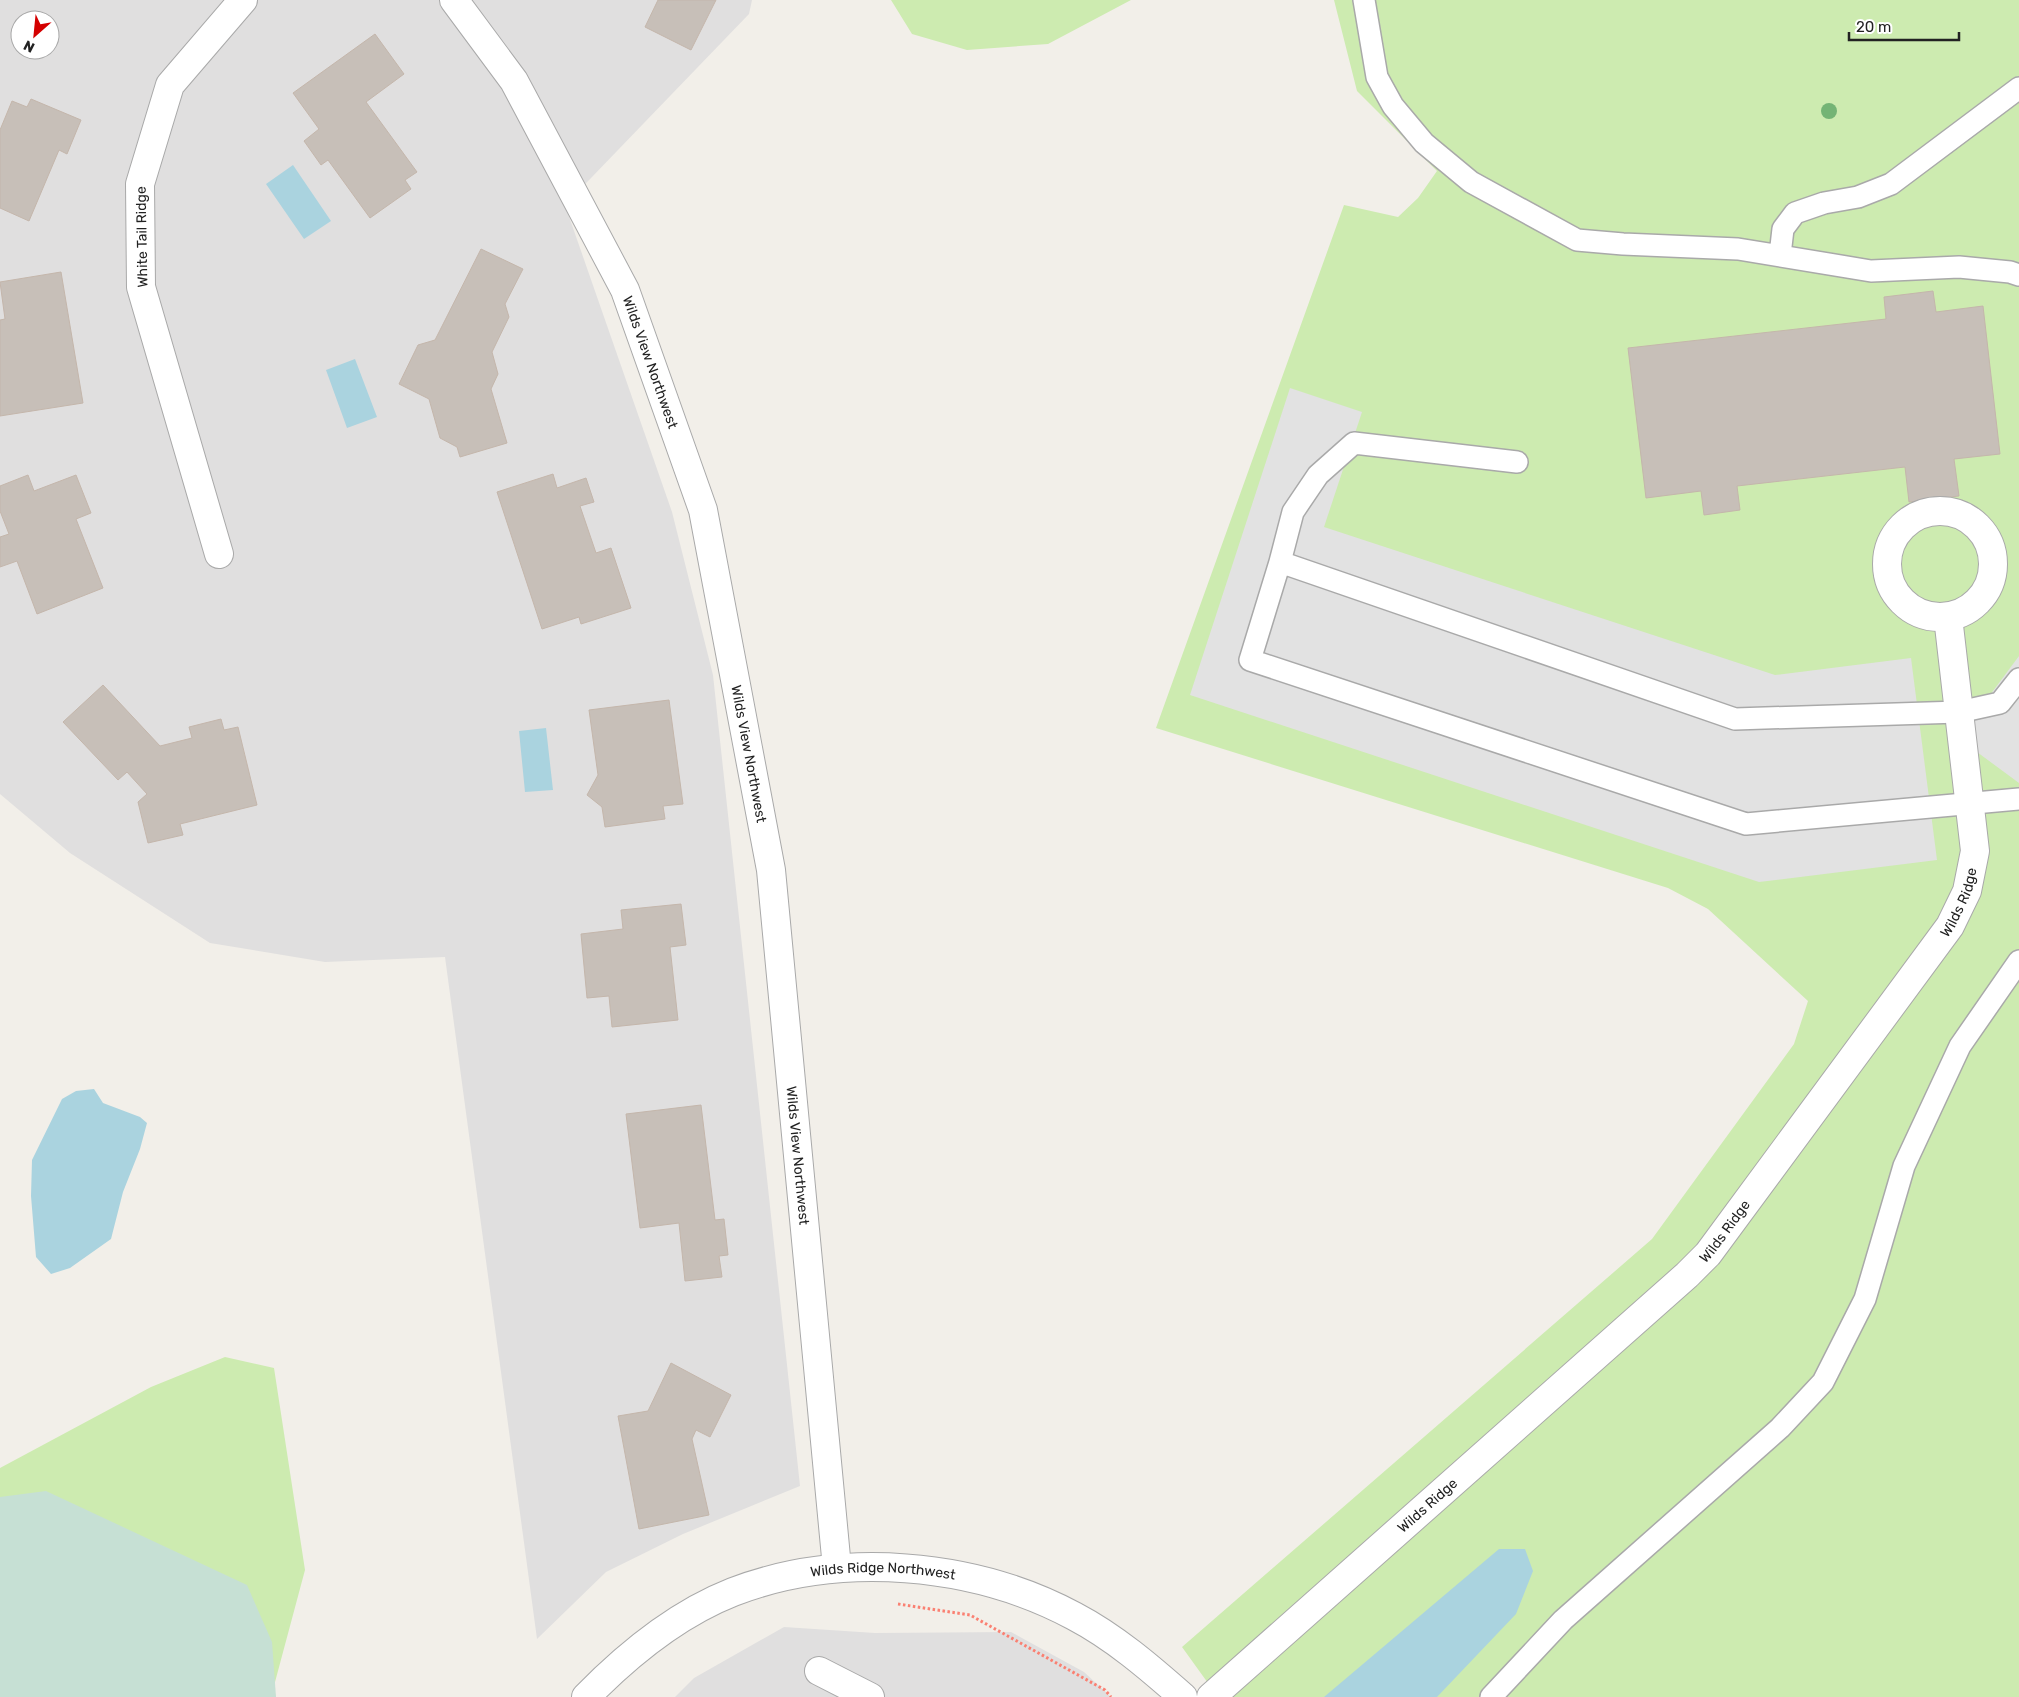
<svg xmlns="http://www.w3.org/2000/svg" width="2019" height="1697" font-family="Rubik,sans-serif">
<rect width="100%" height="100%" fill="#f2efe9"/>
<!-- residential -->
<path fill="#e0dfdf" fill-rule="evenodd" d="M0,0H752L749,14L565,205L672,512L713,675L800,1486L683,1534L606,1572L537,1639L445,957L325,962L210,943L70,853L0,794ZM20,20H50V50H20Z
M784,1627L875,1633L1011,1632L1084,1672L1111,1697H675L694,1678Z"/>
<!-- grass -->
<path fill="#cdebb0" d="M891,0H1131L1048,44L967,50L912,34Z
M1334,0H2019V1697H1218L1182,1647L1652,1239L1794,1044L1808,1001L1708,909L1668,888L1156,728L1344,205L1398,217L1418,198L1437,171L1357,91Z
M225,1357L274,1368L305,1570L271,1697H0V1468L151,1387Z"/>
<!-- wetland -->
<path fill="#c6e0d4" d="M46,1491L247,1585L272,1642L276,1697H0V1497Z"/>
<!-- parking -->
<path fill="#e2e2e2" d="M1290,388L1362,412L1324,527L1775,675L1911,658L1937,860L1759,882L1190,695Z
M2019,656V783L1958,738Z"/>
<!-- water -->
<path fill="#aad3df" d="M293,165L331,221L304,239L266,184Z
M355,359L377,417L347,428L326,370Z
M546,728L553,790L525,792L519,731Z
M94,1089L103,1103L140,1117L147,1123L140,1149L123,1192L111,1239L70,1268L51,1274L36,1257L31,1196L32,1160L62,1099L76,1091Z
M1499,1549H1525L1533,1571L1516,1614L1437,1697H1324Z"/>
<!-- building -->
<path fill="#c7bfb8" stroke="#c4b6ab" d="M658,0H716L691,50L645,27Z
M375,34L404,74L366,102L417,172L405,180L411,189L370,218L328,160L321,165L304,141L319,129L293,93Z
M31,99L81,120L67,154L59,150L29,221L0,208V130L12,101L27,107Z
M481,249L523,269L505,304L509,317L492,352L498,374L491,389L507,443L460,457L457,447L440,438L429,399L399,384L418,345L435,340Z
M61,272L83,403L0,416V320L5,319L0,282Z
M1933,291L1936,312L1983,306L2000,454L1954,459L1959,496L1909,502L1905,467L1737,486L1740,510L1704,515L1701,491L1646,498L1628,348L1886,319L1884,297Z
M553,474L557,488L586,478L594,502L580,506L596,553L611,548L631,608L581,624L579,617L542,629L497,492Z
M28,475L34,491L76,475L91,513L76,519L103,588L37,614L17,561L0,567V537L9,534L0,511V486Z
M103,685L160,746L192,738L189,727L221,719L224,730L238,727L257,805L180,824L183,835L148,843L138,802L147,794L127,772L118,780L63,722Z
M669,700L683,804L663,806L665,819L605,827L602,807L587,795L598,775L589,710Z
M681,904L686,945L670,947L678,1020L612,1027L609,996L587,998L581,934L623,929L621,910Z
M701,1105L715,1220L724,1219L728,1255L719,1256L722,1277L685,1281L679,1223L640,1228L626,1114Z
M671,1363L731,1395L710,1437L696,1430L692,1439L709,1515L639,1529L618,1416L648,1411Z"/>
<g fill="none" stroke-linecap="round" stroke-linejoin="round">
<defs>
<path id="service" d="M1364,0L1377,77L1393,106L1424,143L1471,182L1577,240L1623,244L1738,249L1871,271L1959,267L2010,272L2019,275
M1780,255L1783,229L1795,213L1824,203L1858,197L1891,184L2019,88
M1280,562L1293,512L1318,475L1354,443L1517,462
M2019,679L2000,703L1959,712L1735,719L1280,562L1250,660L1746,824L2019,799
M1491,1697L1563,1620L1780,1428L1823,1382L1865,1299L1904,1166L1960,1046L2019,961"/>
<g id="minor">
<path id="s1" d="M454,0L514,81L625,290L703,510L771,870L837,1568"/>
<circle cx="1940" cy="564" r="53"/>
<path d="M219,554L141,287L140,184L170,85L243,0"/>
<path d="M819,1671L870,1697"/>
<path id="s2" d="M586,1697C627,1655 677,1614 733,1592C840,1551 973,1562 1074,1616C1114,1637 1149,1667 1183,1697"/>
<path id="s3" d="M1211,1697L1687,1275L1708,1254L1950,926L1967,891L1975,851L1948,617"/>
</g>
</defs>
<!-- service casing -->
<use href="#service" stroke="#a9a9a9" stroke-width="24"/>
<!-- minor casing -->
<use href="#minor" stroke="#a9a9a9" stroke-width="30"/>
<!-- path -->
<path stroke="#fa8072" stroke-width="3" stroke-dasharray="2.5 2.5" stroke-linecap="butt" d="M898,1604L970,1615L1105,1690L1111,1697"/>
<!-- service -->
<use href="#service" stroke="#fff" stroke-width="21"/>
<!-- minor -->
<use href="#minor" stroke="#fff" stroke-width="28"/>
</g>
<!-- trees -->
<circle fill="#74b475" cx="1829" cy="111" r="8"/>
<g text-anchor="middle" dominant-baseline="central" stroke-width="5" stroke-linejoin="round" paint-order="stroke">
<!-- street labels -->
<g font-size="14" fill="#222" stroke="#fff">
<text transform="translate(142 237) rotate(-91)">White Tail Ridge</text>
<text stroke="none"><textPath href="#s1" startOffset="414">Wilds View Northwest</textPath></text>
<text stroke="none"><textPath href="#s1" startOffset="819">Wilds View Northwest</textPath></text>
<text stroke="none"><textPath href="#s3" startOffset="1099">Wilds Ridge</textPath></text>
<text stroke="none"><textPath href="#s1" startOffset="1224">Wilds View Northwest</textPath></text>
<text stroke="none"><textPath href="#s3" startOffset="694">Wilds Ridge</textPath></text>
<text stroke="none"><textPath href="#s3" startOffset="289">Wilds Ridge</textPath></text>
<text stroke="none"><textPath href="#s2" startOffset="335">Wilds Ridge Northwest</textPath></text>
</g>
</g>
<!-- north arrow -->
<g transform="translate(35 35) rotate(207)"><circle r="24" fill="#ffffff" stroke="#a7a7a7"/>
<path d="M0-4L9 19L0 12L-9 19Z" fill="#d40000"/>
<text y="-8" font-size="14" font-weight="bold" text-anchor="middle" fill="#222222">N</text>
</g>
<!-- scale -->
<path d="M1849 32v8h110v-8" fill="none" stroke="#222222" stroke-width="2.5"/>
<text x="1856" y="32" font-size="15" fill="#222222" stroke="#ffffff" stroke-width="4" paint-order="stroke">20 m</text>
</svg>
